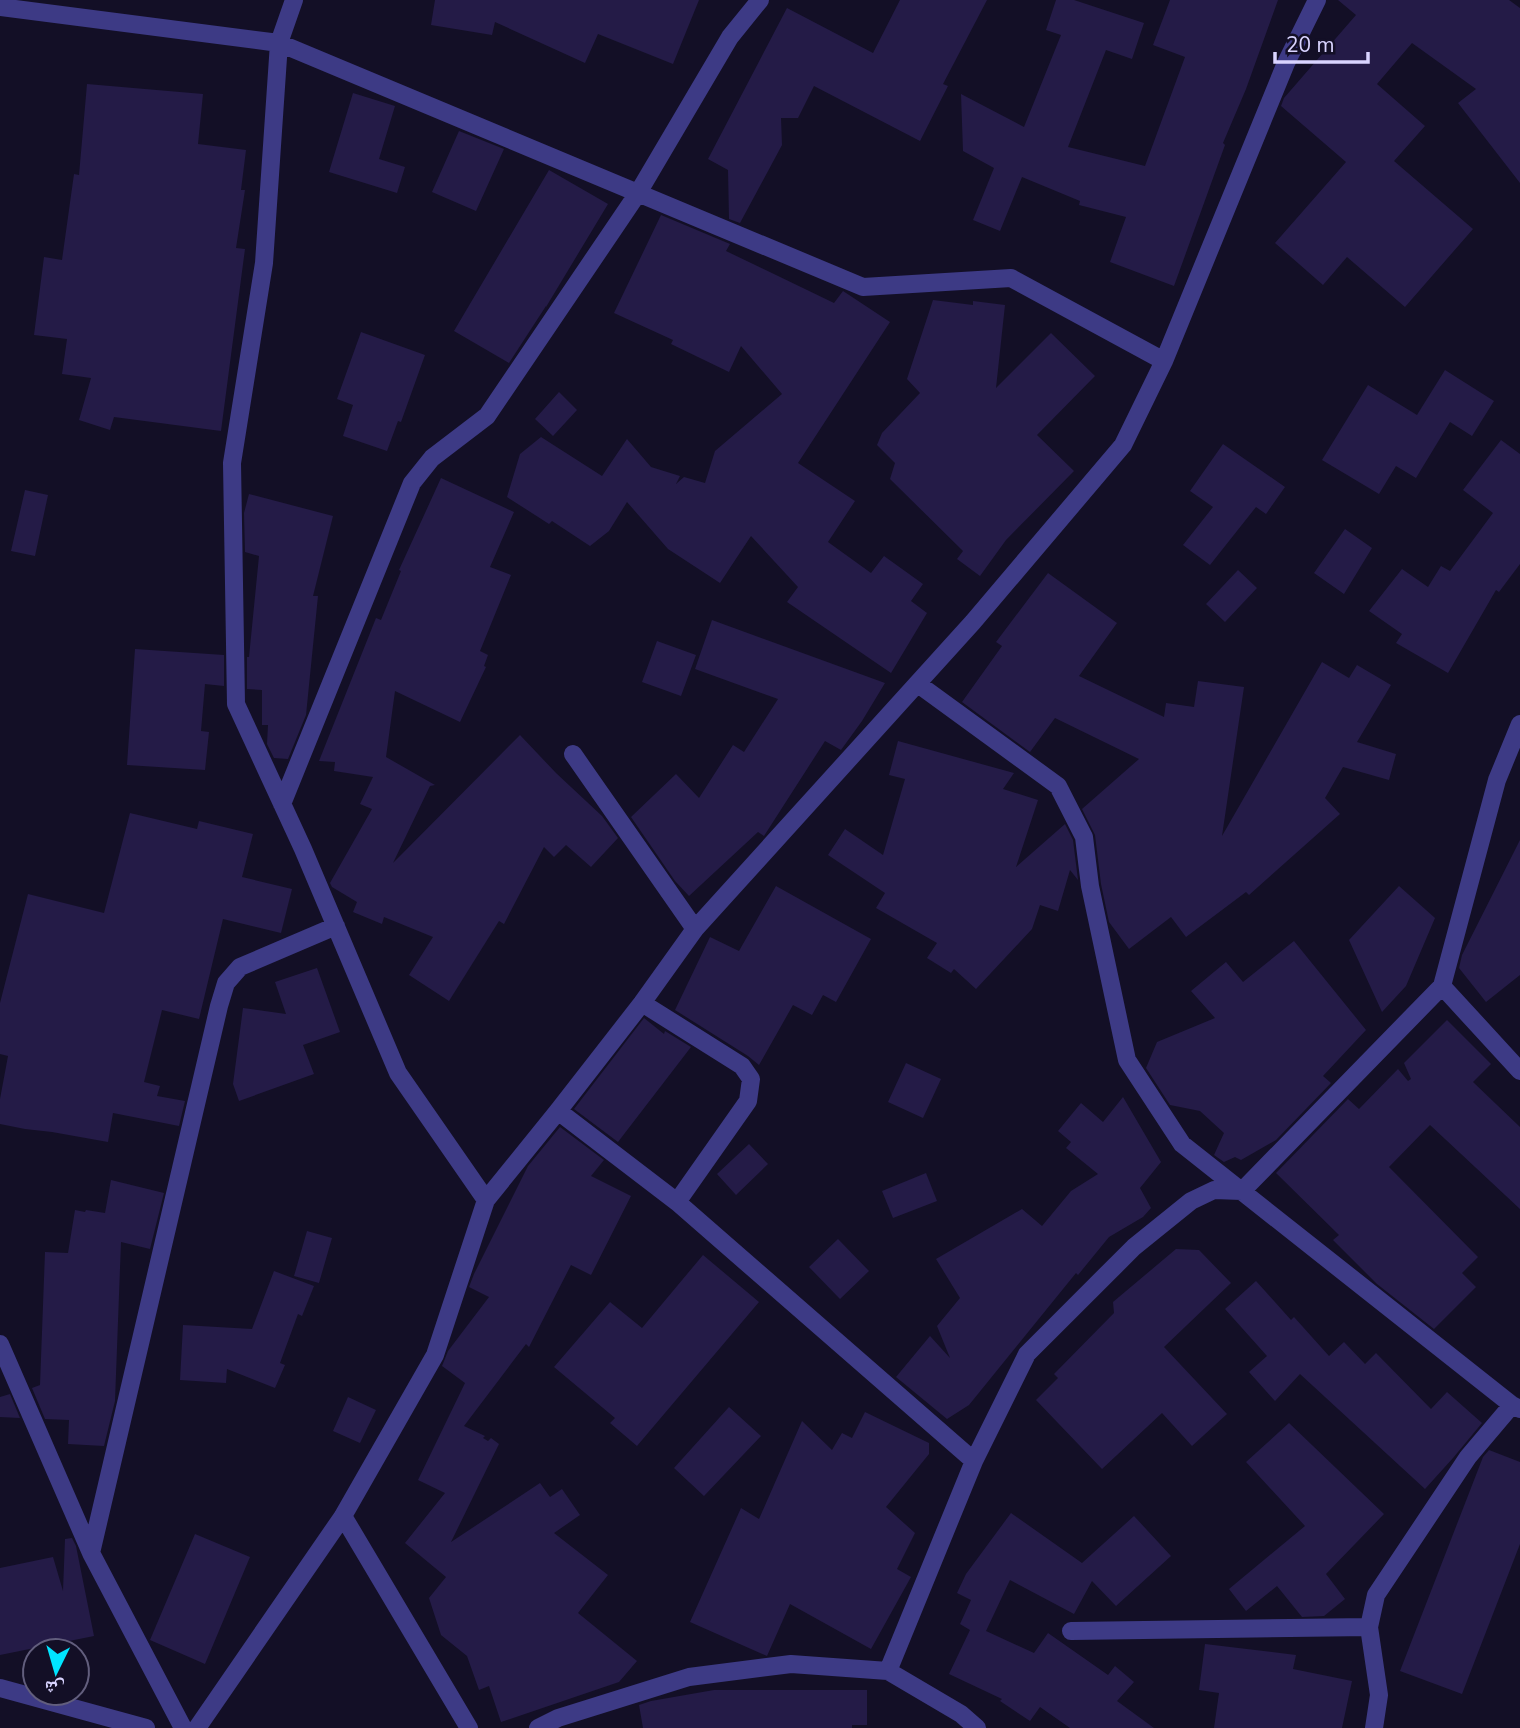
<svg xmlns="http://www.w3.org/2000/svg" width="1520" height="1728" font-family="'Nunito Sans','Noto Naskh Arabic',sans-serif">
<rect width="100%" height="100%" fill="#130f26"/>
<!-- building -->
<path fill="#241b47" d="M435,0H699L673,64L598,34L585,63L495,22L492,35L431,25Z
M900,0H987L943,84L948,86L920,141L814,86L798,118H781L782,145L740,223L729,219L728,170L708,159L787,8L873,53Z
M1056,0H1074L1144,23L1132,59L1106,50L1068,147L1145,166L1185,57L1153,45L1170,0H1278L1246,89L1223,143L1225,145L1174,286L1110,262L1126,217L1079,205L1080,201L1022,177L1000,231L973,220L994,168L963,151L961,94L1024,127L1061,35L1046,30Z
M1338,0H1509L1520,8V183L1458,103L1476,89L1412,43L1377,84L1425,126L1394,161L1473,229L1405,307L1347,257L1323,285L1275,243L1346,162L1281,106L1284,98L1356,15Z
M87,84L203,94L198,144L246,150L241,190H245L236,248L245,249L221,431L114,417L110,430L79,420L91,378L62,374L67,339L34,335L44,257L62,260L74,174L79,175Z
M353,93L395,106L379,159L405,167L397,193L329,172Z
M459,131L504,149L476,211L432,192Z
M549,170L608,204L546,307V306L509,363L454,331Z
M661,215L730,244L726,251L834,303L843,291L890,322L798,463L855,501L828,542L871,573L884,556L923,584L911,601L927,613L891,673L787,602L798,587L751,536L720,583L668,549L627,502L609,531L590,546L552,521L549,524L507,497L520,454L541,437L602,476L627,439L651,467L680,476L676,484L684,477L705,483L715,451L782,394L741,346L729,372L671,344L673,340L614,313Z
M933,300L973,305V301L1005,305L996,388L1051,333L1095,376L1037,435L1074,471L1006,540L980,576L957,559L963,551L890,479L895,463L877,445L882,433L920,393L907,379Z
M361,332L425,355L401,422L398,421L387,451L343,436L353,405L337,399Z
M1445,370L1494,401L1472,436L1450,422L1416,478L1396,466L1379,494L1322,460L1368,385L1417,415Z
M559,392L577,410L553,436L535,419Z
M1501,440L1520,454V564L1499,592L1496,590L1448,673L1396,643L1402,634L1369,611L1402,569L1428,587L1441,566L1450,571L1493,513L1463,490Z
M1223,444L1285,487L1266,514L1256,507L1210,565L1183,545L1213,507L1190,491Z
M441,478L514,512L490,567L511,575L480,651L488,655L484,666L486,667L460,722L395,691L386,757L435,785L430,786L393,863L520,735L556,773L602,816L618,838L591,867L566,845L554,857L544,847L504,924L499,921L449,1001L409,975L433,937L384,917L382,924L353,912L357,902L332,887L330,883L372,809L360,804L373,777L334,771L335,762L319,761L376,618L381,620L401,571L399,570Z
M25,490L48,495L35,556L11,551Z
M249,494L333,516L313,596H318L306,715L288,759L274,758L267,744L268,725H262V690L247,689V657H249L259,556L245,552L244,513Z
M1345,529L1372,548L1344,594L1314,573Z
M1238,570L1257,588L1225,622L1206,604Z
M1048,573L1117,623L1079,676L1164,717L1166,703L1194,707L1198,681L1244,687L1222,836L1322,662L1349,678L1357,665L1391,685L1357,742L1396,754L1389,780L1343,767L1325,798L1340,814L1249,895L1246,892L1186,937L1171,917L1129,949L1109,922L1101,884L1095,835L1082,809L1139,759L1055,718L1030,752L962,702L1002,646L996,642Z
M712,620L885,683L862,721L841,750L825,741L764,836L758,832L689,896L675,881L631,817L676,774L699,798L733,745L744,752L778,699L695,669Z
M657,641L696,655L681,696L642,682Z
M135,649L224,655V686L205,684L201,731L209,732L205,770L127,765Z
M898,741L1014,773L1003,789L1038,800L1016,867L1065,824L1073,840L1078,880L1070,870L1058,911L1040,905L1032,929L976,989L954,969L951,973L927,958L937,943L876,908L885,893L828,855L845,829L883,855L905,779L889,775Z
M130,813L197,829L199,821L253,834L242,877L292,889L281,933L223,919L199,1019L162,1010L144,1082L160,1086L157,1096L185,1101L179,1126L113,1113L108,1142L52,1132L25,1129L0,1124V1099L8,1056L0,1054V1003L28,894L104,913Z
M1520,840V975L1486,1002L1459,968L1462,955Z
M776,886L871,939L836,1002L823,995L812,1015L793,1005L759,1065L748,1056L675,1010L710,937L739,951Z
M1399,886L1435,918L1406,986L1382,1012L1349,940Z
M1294,941L1366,1030L1323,1076L1331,1083L1276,1140L1241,1160L1235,1157L1224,1162L1214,1155L1224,1133L1200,1111L1170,1105L1146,1068L1157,1042L1215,1018L1191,991L1226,962L1243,982Z
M317,968L340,1032L303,1045L314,1074L239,1101L233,1084L243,1008L286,1014L275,982Z
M644,1018L664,1034L665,1031L691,1047L618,1142L574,1109Z
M1447,1020L1491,1064L1473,1082L1520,1127V1209L1430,1125L1389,1167L1478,1257L1462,1273L1476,1287L1434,1329L1377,1284L1333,1240L1339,1235L1276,1173L1348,1099L1359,1109L1398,1069L1408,1081L1411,1079L1404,1063Z
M906,1063L941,1079L923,1118L888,1102Z
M1123,1097L1161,1162L1140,1188L1151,1208L1143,1217L1109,1237L1078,1275L1076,1273L969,1405L947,1419L896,1377L930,1336L950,1358L937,1326L960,1298L936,1259L1022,1209L1042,1226L1071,1191L1098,1174L1066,1148L1071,1142L1058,1131L1081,1103L1103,1122Z
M560,1127L604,1160L591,1176L631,1196L591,1275L571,1265L529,1347L526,1344L464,1426L485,1436L483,1438L488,1441L491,1438L499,1444L451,1542L540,1483L550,1497L562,1489L580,1515L554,1533L608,1575L578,1613L637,1661L619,1682L501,1722L489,1686L479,1690L467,1656L441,1635L429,1598L446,1577L405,1543L445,1493L418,1480L465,1383L442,1366L448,1351L489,1297L469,1287L474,1274L528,1166Z
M749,1144L768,1164L736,1195L717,1174Z
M926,1173L937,1201L893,1218L882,1191Z
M111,1180L164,1193L150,1249L121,1242L115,1401L104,1446L68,1444L69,1420L45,1419L32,1388L40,1385L45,1252L68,1253L75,1210L85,1212L86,1210L105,1213Z
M307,1231L332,1238L319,1283L294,1276Z
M838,1239L869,1271L840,1299L809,1267Z
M1176,1249L1199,1250L1231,1283L1164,1347L1227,1414L1192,1446L1162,1413L1102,1469L1036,1400L1058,1378L1054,1374L1114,1313L1113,1302Z
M703,1255L759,1302L637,1446L610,1423L615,1418L554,1367L610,1302L642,1328Z
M274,1271L314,1286L302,1316L298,1314L280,1363L285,1365L275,1388L227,1369L226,1383L180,1380L183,1325L252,1329Z
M1256,1281L1291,1320L1294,1317L1329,1356L1344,1342L1365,1364L1376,1353L1431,1409L1447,1392L1482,1423L1453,1458L1425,1489L1300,1374L1275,1401L1249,1372L1267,1356L1225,1309Z
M10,1394L20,1418L0,1417V1397Z
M348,1397L376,1410L360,1443L333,1431Z
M729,1407L761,1436L704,1496L674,1468Z
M865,1412L929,1443V1454L886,1507L915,1533L897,1569L911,1577L871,1649L790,1604L767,1656L690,1622L741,1508L759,1519L802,1421L832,1450L842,1433L852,1438Z
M1289,1423L1384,1514L1326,1574L1345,1599L1324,1616L1302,1617L1277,1586L1246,1611L1229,1589L1305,1526L1246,1462Z
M1489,1450L1520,1462V1544L1462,1694L1400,1671L1483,1457Z
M1011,1513L1082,1563L1134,1516L1171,1556L1116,1606L1092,1581L1074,1614L1010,1580L986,1631L1034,1653L1048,1633L1108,1675L1115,1666L1134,1682L1117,1701L1154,1728H1070L1040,1707L1030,1721L1000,1701L1002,1699L949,1674L970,1630L960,1624L971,1600L957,1593L966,1574Z
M195,1534L250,1557L205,1664L150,1640Z
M72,1538L76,1546L94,1636L0,1655V1568L53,1557L63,1591L65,1539Z
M1205,1644L1296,1655L1293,1669L1352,1681L1342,1728H1214L1219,1693L1199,1690Z
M714,1690H867V1725H852V1728H643L639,1705L651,1701Z"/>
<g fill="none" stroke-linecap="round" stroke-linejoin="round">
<!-- street -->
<path stroke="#3d3a85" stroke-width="18" d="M294,0L279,43L264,263L232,463L236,704L303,849L398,1073L486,1200
M0,7L279,43L863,287L1011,278L1164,361
M918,684L1058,786L1084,837L1090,886L1127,1060L1182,1144L1512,1405L1520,1409
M573,754L695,929
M282,804L412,483L432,458L487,416L638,193L730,37L760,0
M1442,986L1520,1071
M642,1003L742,1066L751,1079L748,1101L677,1202
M558,1111L677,1202L974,1461
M0,1344L91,1553L183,1728
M343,1516L469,1728
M91,1553L219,1006L226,983L240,967L336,926
M1071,1631L1369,1627
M888,1671L974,1461L1027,1354L1134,1247L1191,1201L1214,1190L1242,1191L1442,986L1497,780L1520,724
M0,1688L146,1728
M197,1728L343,1516L435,1355L486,1200L558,1111L642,1003L695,929L973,622L1123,445L1164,361L1286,63L1317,0
M538,1728L558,1718L689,1677L791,1664L888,1671L961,1714L977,1728
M1374,1728L1379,1695L1369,1627L1376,1595L1468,1457L1512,1405"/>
</g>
<!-- north arrow -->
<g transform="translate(56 1672) rotate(185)"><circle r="33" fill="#130f26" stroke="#625e7d" stroke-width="2"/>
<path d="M0-5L12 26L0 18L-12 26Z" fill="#00e5ff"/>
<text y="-10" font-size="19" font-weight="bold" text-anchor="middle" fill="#d9d4ff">ش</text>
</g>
<!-- scale -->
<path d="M1275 52v10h93v-10" fill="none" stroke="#d9d4ff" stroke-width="3.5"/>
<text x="1286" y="52" font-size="21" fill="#d9d4ff" stroke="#130f26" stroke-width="5" paint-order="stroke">20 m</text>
</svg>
